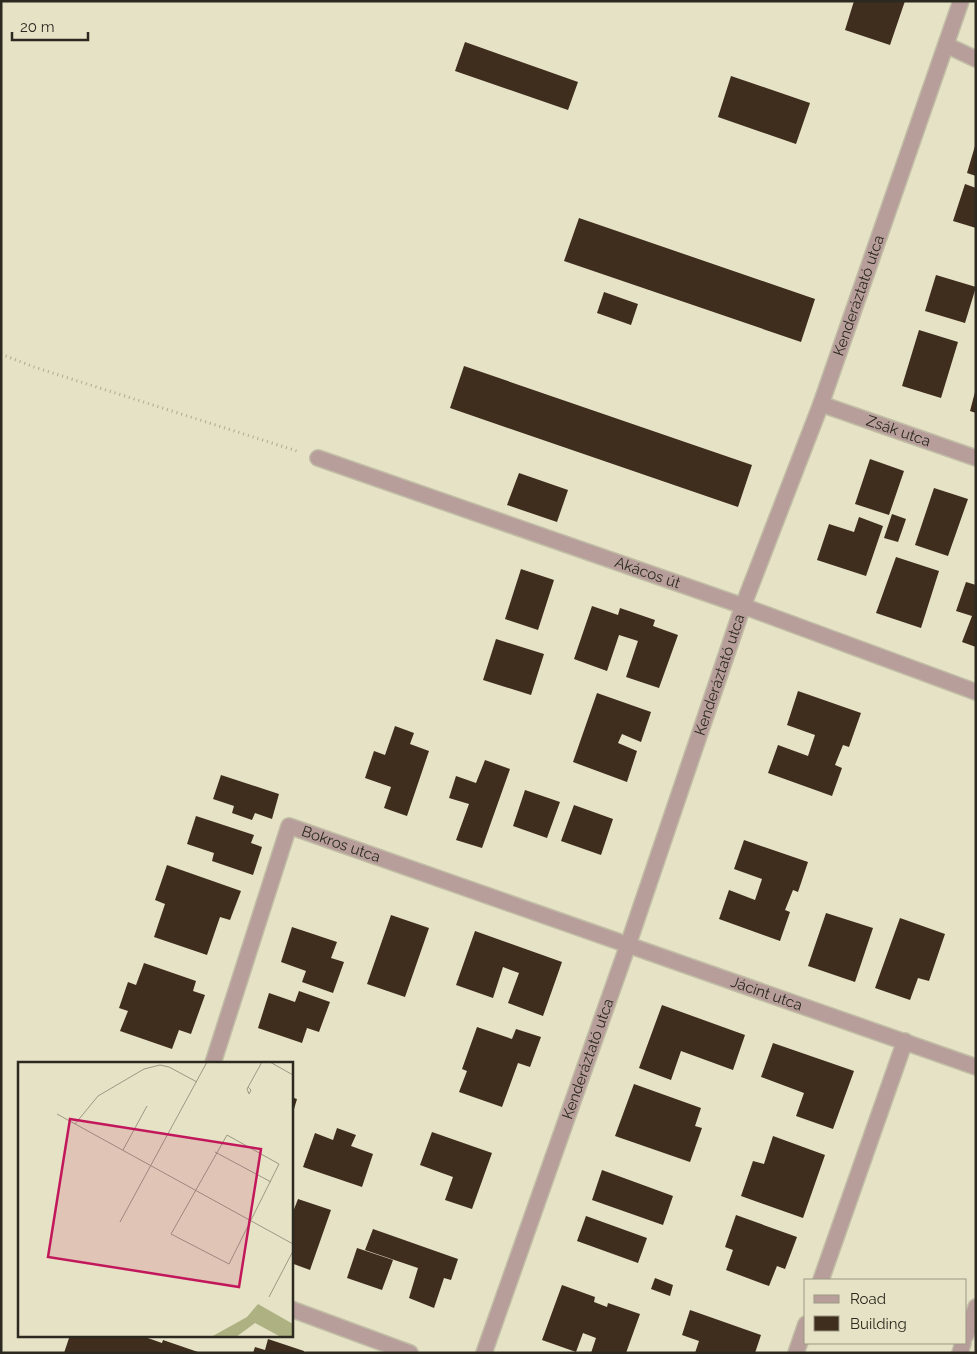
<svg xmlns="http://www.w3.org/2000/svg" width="977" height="1354" font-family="Raleway,sans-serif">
<rect width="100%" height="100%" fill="#e6e2c6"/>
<!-- building -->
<path fill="#3f2d1d" d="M854,1H905L890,45L845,30Z
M465,42L578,82L568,110L455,71Z
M731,76L810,103L796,144L718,117Z
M975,146H976V176L967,173Z
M965,184L976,188V228L953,221Z
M579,218L815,299L801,342L564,261Z
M936,275L976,287L965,323L925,311Z
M604,292L638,304L631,325L597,313Z
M919,330L958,342L941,398L902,386Z
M464,366L752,465L738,507L450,408Z
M975,392L976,393V413L970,411Z
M870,459L904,471L889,515L855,504Z
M519,473L568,490L557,522L507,505Z
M934,488L968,499L948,556L915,545Z
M892,514L906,519L898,542L884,538Z
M859,517L883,526L866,576L817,560L829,524L854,532Z
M896,557L939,571L921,628L876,613Z
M521,569L554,580L538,630L505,619Z
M966,582L976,585V647L962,642L972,616L956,611Z
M592,606L618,615L620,608L655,620L653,626L678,635L659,688L626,677L638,641L619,635L607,671L574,659Z
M496,639L544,654L531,695L483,680Z
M798,691L861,713L849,747L843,745L835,765L842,768L832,796L768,773L778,745L808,756L815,735L787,725Z
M597,693L651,712L641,742L622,734L618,743L637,751L627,782L573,762Z
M395,726L414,733L410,744L429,751L407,816L384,808L391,787L365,778L374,751L385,755Z
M485,760L510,769L482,848L456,840L469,804L449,798L456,776L476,783Z
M221,775L279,794L272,819L255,813L252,820L232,813L234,806L213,799Z
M525,790L560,802L547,838L513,826Z
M574,805L613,819L601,855L561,841Z
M196,816L254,835L251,843L262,847L253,875L212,861L214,853L187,844Z
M744,840L808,862L798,892L793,890L785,910L790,912L780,941L719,919L729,890L755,900L762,879L734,869Z
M167,865L241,891L230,920L220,917L207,955L154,937L165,904L155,900Z
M826,913L873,928L855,982L808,966Z
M391,915L429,928L405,997L367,984Z
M900,918L945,934L929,981L918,978L910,1000L875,988Z
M292,927L337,942L331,958L344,962L333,993L302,982L306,971L281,962Z
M475,931L562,962L543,1016L508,1003L519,973L503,967L493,998L456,985Z
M144,963L196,981L193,991L205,995L191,1034L179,1030L172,1049L120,1031L128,1011L119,1008L128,982L136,985Z
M299,991L330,1002L319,1032L307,1028L302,1043L258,1028L269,993L295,1002Z
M662,1005L745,1035L733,1070L681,1051L671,1080L639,1068Z
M477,1027L512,1039L516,1029L541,1037L530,1067L518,1063L502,1107L459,1092L467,1071L462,1069Z
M773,1043L854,1071L833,1129L796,1116L804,1093L761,1077Z
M634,1084L701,1108L695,1126L702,1128L690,1162L615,1136Z
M291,1097L297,1099L292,1116H291Z
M337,1128L356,1135L351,1146L373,1154L362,1187L303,1167L315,1133L333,1140Z
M432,1132L492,1153L472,1209L445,1200L453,1177L420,1165Z
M773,1136L825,1155L803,1218L741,1196L753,1161L764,1164Z
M602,1170L673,1196L663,1225L592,1200Z
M298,1199L331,1210L310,1270L291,1263V1217Z
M736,1215L797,1237L785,1269L777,1266L769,1286L726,1270L733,1250L725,1247Z
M586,1216L647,1238L638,1263L577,1241Z
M373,1229L458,1259L451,1280L444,1278L434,1308L409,1298L418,1268L365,1250Z
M357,1248L393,1260L382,1290L347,1278Z
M655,1278L673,1285L670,1296L651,1289Z
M562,1285L595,1297L594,1302L607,1307L608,1303L640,1314L626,1353H591L596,1338L583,1333L576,1352L542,1340Z
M690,1310L761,1335L755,1353H695L699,1341L682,1335Z
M70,1335H139L162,1343L163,1340L198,1352L64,1353Z
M268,1339L304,1351V1353H253L255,1347L265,1350Z"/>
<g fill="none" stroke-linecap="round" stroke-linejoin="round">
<defs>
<g id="minor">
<path d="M946,45L976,59"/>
<path id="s1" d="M821,404L976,458"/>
<path id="s2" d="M318,458L743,606L976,692"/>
<path id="s3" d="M213,1063L289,826L976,1067"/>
<path d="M821,1280L905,1041"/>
<path d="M291,1309L410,1353"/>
<path d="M966,1335L976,1307"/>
<path id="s4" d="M484,1353L628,945L743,606L821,404L961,1"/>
<path d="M796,1353L806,1324"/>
<path d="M960,1353L963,1343"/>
</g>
</defs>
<!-- minor casing -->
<use href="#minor" stroke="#c1bda5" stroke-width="18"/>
<!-- path -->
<path stroke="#adaa93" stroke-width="3" stroke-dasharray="1 4" stroke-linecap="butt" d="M1,354L34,367L300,452"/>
<!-- minor -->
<use href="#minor" stroke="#b79e9b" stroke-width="15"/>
</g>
<g text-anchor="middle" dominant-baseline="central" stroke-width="5" stroke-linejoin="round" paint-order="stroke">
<!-- street labels -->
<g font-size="15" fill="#2c2a20" stroke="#e6e2c6">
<text stroke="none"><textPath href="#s4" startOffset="1122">Kenderáztató utca</textPath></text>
<text stroke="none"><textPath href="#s1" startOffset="82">Zsák utca</textPath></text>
<text stroke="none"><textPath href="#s2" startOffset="349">Akácos út</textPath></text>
<text stroke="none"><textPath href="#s4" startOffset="718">Kenderáztató utca</textPath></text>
<text stroke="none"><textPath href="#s3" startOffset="304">Bokros utca</textPath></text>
<text stroke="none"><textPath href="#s3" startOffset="755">Jácint utca</textPath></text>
<text stroke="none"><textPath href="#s4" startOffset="312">Kenderáztató utca</textPath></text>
</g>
</g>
<!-- overview -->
<g transform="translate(18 1062)">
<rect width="275" height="275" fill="#e6e2c6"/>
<path d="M240,242L275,262V275H263L237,261L218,275H193L229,255Z" fill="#aeb282"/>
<path fill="none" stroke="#9c9884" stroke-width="1" d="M252,0L275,13M230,25L233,28L231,32L229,27L244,0M39,52L275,182M57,62L80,34L126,7L142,3L151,5L179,20M209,73L261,102L211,202L153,172ZM105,88L129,44M197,90L253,120M102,160L189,0M251,235L275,189"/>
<path fill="#c2185b" fill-opacity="0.15" stroke="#c2185b" stroke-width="2.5" d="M52,57L243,87L221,225L30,195Z"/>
<rect width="275" height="275" fill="none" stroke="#2c2a20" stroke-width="2.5"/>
</g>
<!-- border -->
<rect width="977" height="1354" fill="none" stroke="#2c2a20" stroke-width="5"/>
<!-- legend -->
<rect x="804" y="1279" width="162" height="65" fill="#e6e2c6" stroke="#9c9884"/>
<rect x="814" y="1295" width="25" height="8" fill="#b79e9b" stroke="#9c9884"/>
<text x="850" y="1304" font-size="15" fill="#2c2a20">Road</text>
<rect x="814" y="1316" width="25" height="15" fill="#3f2d1d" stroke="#9c9884"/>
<text x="850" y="1329" font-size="15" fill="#2c2a20">Building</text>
<!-- scale -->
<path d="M12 32v8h76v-8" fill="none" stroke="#2c2a20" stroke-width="2.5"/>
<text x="20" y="32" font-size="15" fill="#2c2a20" stroke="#e6e2c6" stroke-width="4" paint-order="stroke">20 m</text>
</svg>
